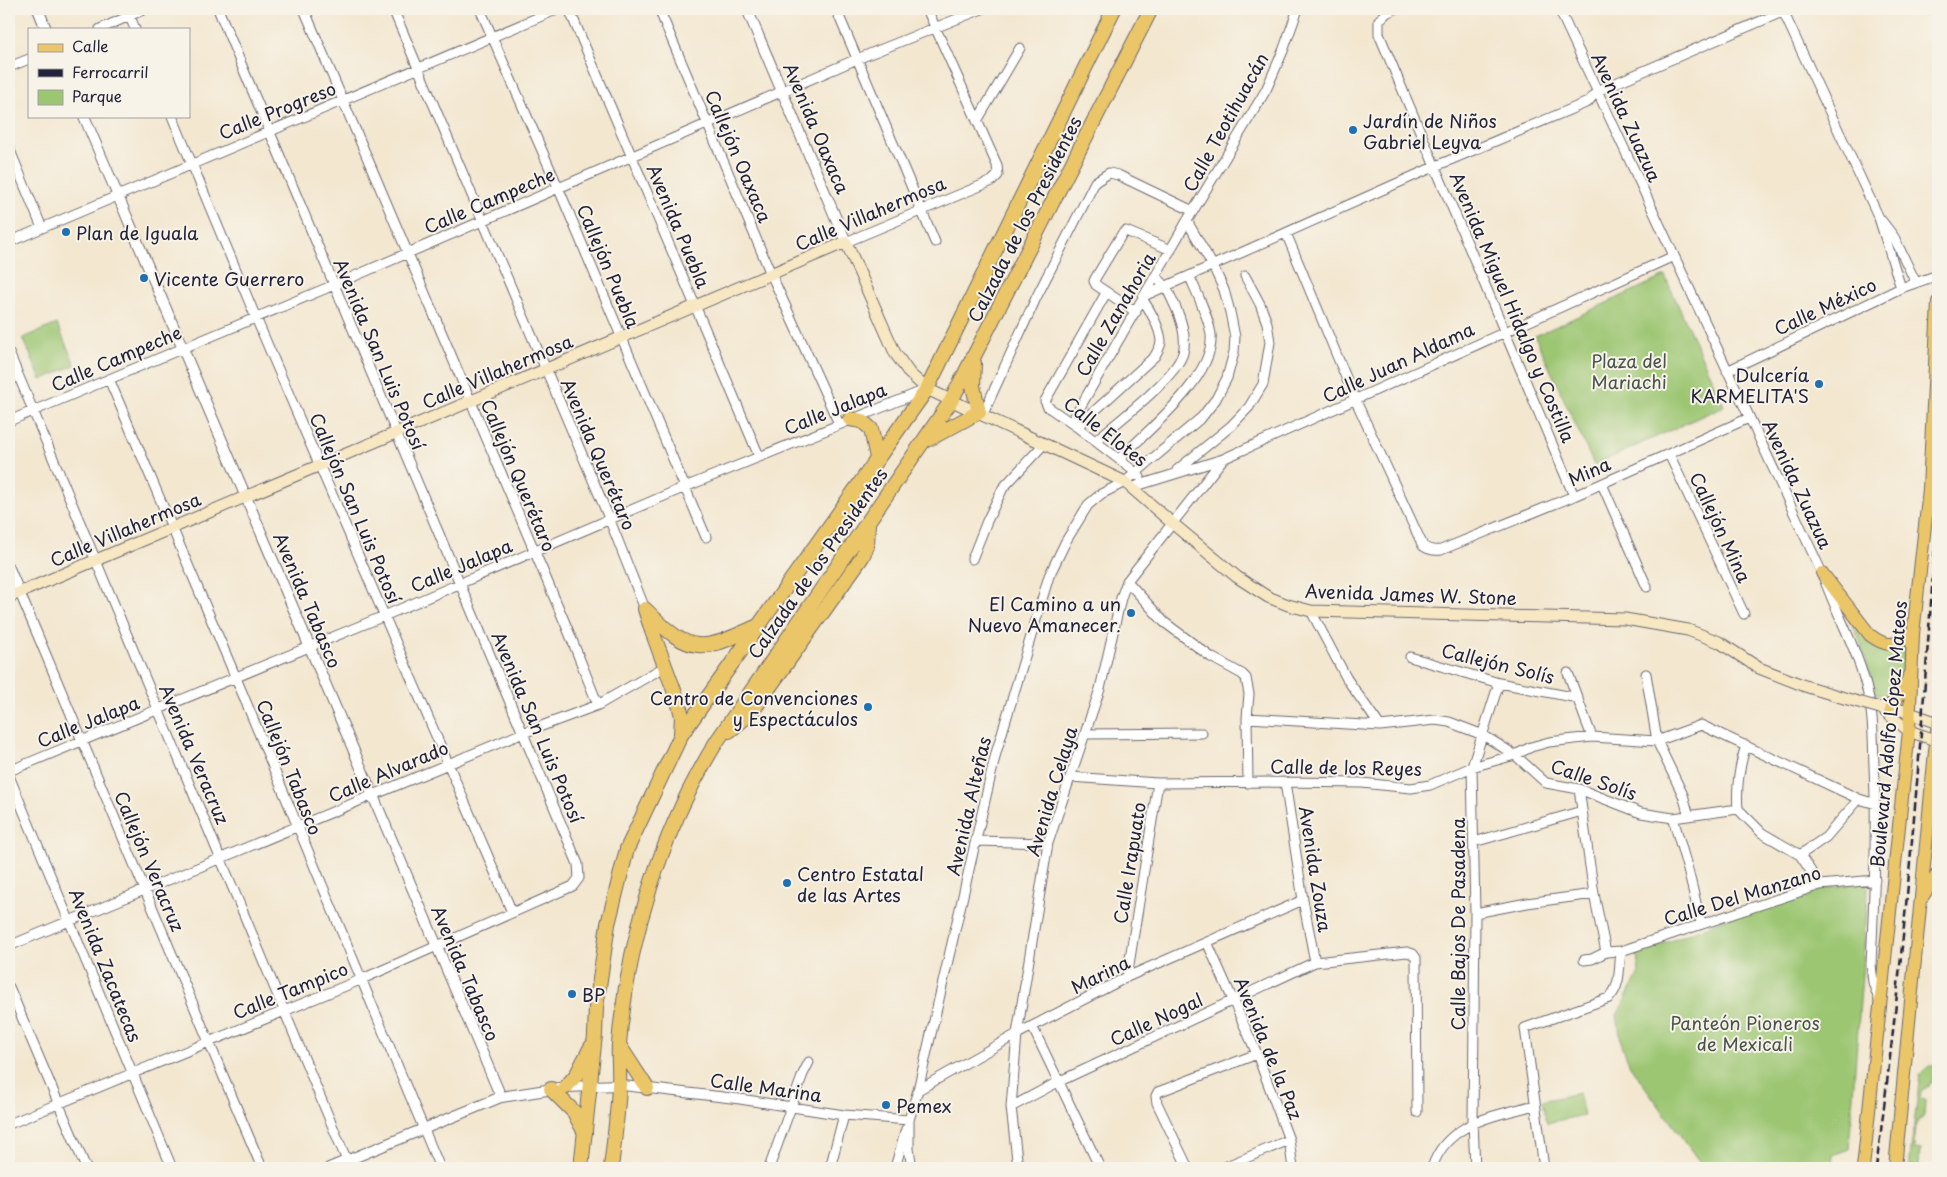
<svg xmlns="http://www.w3.org/2000/svg" width="1947" height="1177" font-family="'Playpen Sans',sans-serif">
<rect width="100%" height="100%" fill="#f7f3e8"/>
<filter id="ink" filterUnits="userSpaceOnUse"><feTurbulence type="fractalNoise" baseFrequency=".02" numOctaves="2"/><feDisplacementMap in="SourceGraphic" scale="10" xChannelSelector="R" yChannelSelector="G"/><feConvolveMatrix kernelMatrix="1 2 1 2 8 2 1 2 1" color-interpolation-filters="sRGB"/></filter>
<filter id="wash" filterUnits="userSpaceOnUse"><feTurbulence type="fractalNoise" baseFrequency=".0096" numOctaves="4" result="noise"/><feDisplacementMap in="SourceGraphic" scale="20" xChannelSelector="R" yChannelSelector="G"/><feGaussianBlur stdDeviation="1.12" result="paint"/><feColorMatrix in="noise" values="0 0 0 0 0 0 0 0 0 0 0 0 0 0 0 0 0 1.4 0 .05"/><feComposite in="paint" operator="in"/></filter>
<g filter="url(#wash)">
<rect width="100%" height="100%" fill="#f3e7d0"/>
<!-- green -->
<path fill="#9cc672" stroke="#5f7456" d="M1665,276L1724,406L1594,465L1535,336Z
M57,324L75,365L41,380L23,338Z
M1837,597C1846,610 1866,646 1881,649C1889,651 1898,647 1905,645C1904,665 1907,677 1893,694L1878,695L1875,692L1859,638Z
M1865,883L1868,888L1867,908L1849,1149L1833,1155L1832,1168H1704L1630,1066L1621,1042L1617,1015L1639,973L1637,954L1728,918L1820,888Z
M1929,1066H1938V1077L1921,1091L1920,1099L1925,1100L1924,1116L1916,1125L1914,1149L1920,1150L1919,1166L1912,1165V1168H1909L1920,1074Z
M1579,1093L1584,1115L1547,1123L1542,1101Z"/>
</g>
<g filter="url(#ink)">
<g fill="none" stroke-linecap="round" stroke-linejoin="round">
<defs>
<path id="minor" d="M127,9L135,29
M304,9L568,630L598,705
M393,9L609,518L645,609
M480,9L558,187L706,537
M569,9L759,456
M659,9L771,274L839,424
M836,9L935,242
M1395,9L1388,12L1379,20V34L1574,496
M1559,9L1822,573C1836,613 1859,652 1868,694C1874,718 1873,742 1874,766C1877,832 1874,899 1871,965L1873,982L1879,1000
M1782,9L1879,218L1901,288
M100,29L145,9
M9,67L29,59
M172,116L256,318L512,912
M977,121L1020,48
M9,148L42,228
M1881,220L1894,237L1916,283
M1286,233L1355,399L1423,546C1429,550 1434,551 1441,550L1574,496L1749,418
M9,242L558,9
M846,242L992,181L998,175L997,165L927,9
M1106,293L1045,401L1048,407L1077,427L1130,468L1140,477
M1144,296L1436,166L1588,102L1597,91L1789,9
M1136,312L1096,285L1094,281L1096,277L1122,234L1126,231L1171,250
M9,353L350,1168
M1727,371L1901,288L1938,275
M109,379L236,678L440,1168
M983,414L1037,296L1095,182L1109,173L1118,175L1193,211
M9,421L334,285L857,59L982,9
M1071,423L1187,221L1266,90L1283,51L1298,9
M1077,427L1155,356C1157,351 1161,347 1161,341C1160,328 1150,310 1143,300
M1095,441C1116,423 1176,378 1183,353C1187,338 1182,322 1176,308C1170,296 1167,285 1156,277
M1669,454L1744,614
M1119,459C1147,431 1215,377 1211,335C1209,317 1197,294 1190,277
M1177,470L1231,426L1249,407L1263,384L1270,342L1267,323L1260,304L1245,276
M1602,484L1647,587
M1133,487L1223,459L1674,256
M972,559L987,521L1003,488L1043,445
M9,567L262,1168
M1127,581L1164,622L1211,657L1242,674L1246,678L1249,694L1247,718L1248,783
M1311,611L1347,679L1380,726
M1410,657L1499,683L1578,698
M1568,673L1592,737
M1646,674L1657,741L1683,795L1689,816
M1247,718L1380,726L1435,720L1449,722L1483,735L1515,755L1546,783L1579,789L1641,813L1673,818L1738,809
M1085,734L1202,733
M1746,745C1739,767 1736,786 1738,809L1762,833L1800,855L1820,885
M9,771L384,616L685,487L925,390
M9,776L172,1168
M1070,777L1158,783L1285,782L1362,783L1411,788L1430,785L1472,767L1515,755L1531,747L1549,742L1592,737L1657,741L1701,725L1859,799L1876,804
M1285,782L1303,900L1315,962
M1579,789L1594,894L1606,952
M1673,818L1688,870L1701,923
M977,841L1048,843
M1474,842L1582,811
M1800,855L1826,837L1859,799
M1475,913L1527,903L1594,894
M1207,942L1257,1054L1289,1140L1293,1168
M9,946L523,733L598,705L666,666
M1606,952L1621,951L1820,885L1875,880
M1584,960L1592,959L1606,952
M1127,977L1158,783
M9,987L86,1168
M1032,1026L1100,1168
M619,1085L740,1099L844,1115L909,1120
M918,1090L1017,1034L1127,977L1303,900
M1011,1107L1058,1082L1315,962L1407,952L1413,954L1416,958L1417,1112
M9,1124L360,980L573,886L579,878L578,864L218,9
M769,1168L803,1074L809,1062
M830,1168L844,1115
M895,1168L906,1129
M912,1168L909,1149V1120L918,1090L996,753L1049,576L1066,541L1088,505L1101,494L1125,482L1202,417L1216,399L1227,378L1234,352L1235,337L1230,312L1224,290L1213,266L1187,221
M1018,1168L1011,1107L1017,1034L1048,843L1100,689L1121,598L1127,581L1223,459
M1188,1168L1157,1103L1156,1096L1158,1092L1166,1089L1257,1054
M1222,1168L1289,1140
M1432,1168C1446,1122 1495,1116 1535,1105
M1475,1168L1473,1122L1475,913L1472,767L1499,683
M1544,1168L1525,1028L1609,998C1621,987 1619,966 1621,951"/>
<path id="tertiary" d="M38,9L46,29
M747,9L846,242
M84,116L501,1097
M329,1168L501,1097L566,1087L619,1085"/>
<path id="secondary" d="M9,597L846,242L895,353L910,374L927,389L1125,482L1172,523L1237,577L1268,597L1288,605L1311,611L1625,619L1688,630L1719,642L1759,668L1805,686L1844,698
M1880,708L1898,709L1938,723
M1882,709L1909,731L1938,741"/>
<path id="primary" d="M1822,573L1870,635C1888,649 1895,645 1913,634
M1888,708L1903,690L1910,675
M1921,899L1938,873
M1863,1168L1909,731L1913,634L1929,489L1938,302
M1895,1168L1938,720"/>
<path id="trunk" d="M850,419L862,421L871,429L877,458
M929,439L979,412L973,386L974,363
M645,609L652,631L678,701L682,716L681,735
M647,611C692,657 703,651 758,626
M729,731L751,713L862,557L867,546L868,524
M619,1045L647,1088
M566,1087L577,1074L591,1047
M551,1089L574,1112L585,1133
M581,1168L595,1035L596,1007L608,924L627,849L681,735L927,389L1114,9
M611,1168C614,1141 618,1113 619,1085C620,1072 618,1058 619,1044C628,937 661,832 717,741L951,401L1151,9"/>
</defs>
<!-- minor casing -->
<use href="#minor" stroke="#6b676f" stroke-width="11"/>
<!-- tertiary casing -->
<use href="#tertiary" stroke="#6b676f" stroke-width="12"/>
<!-- secondary casing -->
<use href="#secondary" stroke="#6b676f" stroke-width="13"/>
<!-- primary casing -->
<use href="#primary" stroke="#6b676f" stroke-width="14"/>
<!-- trunk casing -->
<use href="#trunk" stroke="#6b676f" stroke-width="16"/>
<!-- minor -->
<use href="#minor" stroke="#fff" stroke-width="9"/>
<!-- tertiary -->
<use href="#tertiary" stroke="#fff" stroke-width="10"/>
<!-- secondary -->
<use href="#secondary" stroke="#f7e8c3" stroke-width="11"/>
<!-- primary -->
<use href="#primary" stroke="#ebc669" stroke-width="12"/>
<!-- trunk -->
<use href="#trunk" stroke="#ebc669" stroke-width="14"/>
<!-- rail -->
<path stroke="#22223b" stroke-width="2.5" stroke-dasharray="8 4" stroke-linecap="butt" d="M1876,1168C1906,948 1922,727 1938,506"/>
<defs>
<path id="secondary-bridge" d="M1844,698L1880,708"/>
</defs>
<!-- secondary-bridge casing -->
<use href="#secondary-bridge" stroke="#6b676f" stroke-width="13" stroke-linecap="butt"/>
<!-- secondary-bridge -->
<use href="#secondary-bridge" stroke="#f7e8c3" stroke-width="11"/>
</g>
</g>
<!-- markers -->
<g fill="#1f6fb2" stroke="#f7f3e8" stroke-width="2">
<circle cx="1353" cy="130" r="5"/>
<circle cx="66" cy="232" r="5"/>
<circle cx="144" cy="278" r="5"/>
<circle cx="1819" cy="384" r="5"/>
<circle cx="1131" cy="613" r="5"/>
<circle cx="868" cy="707" r="5"/>
<circle cx="787" cy="883" r="5"/>
<circle cx="572" cy="994" r="5"/>
<circle cx="886" cy="1105" r="5"/>
</g>
<g text-anchor="middle" dominant-baseline="central" stroke-width="4" stroke-linejoin="round" paint-order="stroke">
<!-- street labels -->
<g font-size="18" fill="#22223b" stroke="#f7f3e8">
<text transform="translate(277 110) rotate(-22)">Calle Progreso</text>
<text transform="translate(1627 117) rotate(65)">Avenida Zuazua</text>
<text transform="translate(1225 122) rotate(-61)">Calle Teotihuacán</text>
<text transform="translate(817 128) rotate(67)">Avenida Oaxaca</text>
<text transform="translate(739 156) rotate(67)">Callejón Oaxaca</text>
<text transform="translate(489 200) rotate(-23)">Calle Campeche</text>
<text transform="translate(870 213) rotate(-23)">Calle Villahermosa</text>
<text transform="translate(1024 219) rotate(-63)">Calzada de los Presidentes</text>
<text transform="translate(679 226) rotate(67)">Avenida Puebla</text>
<text transform="translate(609 266) rotate(67)">Callejón Puebla</text>
<text transform="translate(1825 306) rotate(-25)">Calle México</text>
<text transform="translate(1513 307) rotate(67)">Avenida Miguel Hidalgo y Costilla</text>
<text transform="translate(1115 314) rotate(-60)">Calle Zanahoria</text>
<text transform="translate(380 354) rotate(67)">Avenida San Luis Potosí</text>
<text transform="translate(116 358) rotate(-23)">Calle Campeche</text>
<text transform="translate(1398 362) rotate(-25)">Calle Juan Aldama</text>
<text transform="translate(497 371) rotate(-23)">Calle Villahermosa</text>
<text transform="translate(835 408) rotate(-22)">Calle Jalapa</text>
<text transform="translate(1106 431) rotate(38)">Calle Elotes</text>
<text transform="translate(599 454) rotate(67)">Avenida Querétaro</text>
<text transform="translate(1589 471) rotate(-24)">Mina</text>
<text transform="translate(519 475) rotate(67)">Callejón Querétaro</text>
<text transform="translate(1798 484) rotate(65)">Avenida Zuazua</text>
<text transform="translate(356 508) rotate(67)">Callejón San Luis Potosí</text>
<text transform="translate(1721 527) rotate(65)">Callejón Mina</text>
<text transform="translate(125 529) rotate(-23)">Calle Villahermosa</text>
<text transform="translate(817 563) rotate(-55)">Calzada de los Presidentes</text>
<text transform="translate(461 565) rotate(-23)">Calle Jalapa</text>
<text transform="translate(1411 594) rotate(2)">Avenida James W. Stone</text>
<text transform="translate(308 600) rotate(67)">Avenida Tabasco</text>
<text transform="translate(1498 663) rotate(14)">Callejón Solís</text>
<text transform="translate(88 721) rotate(-22)">Calle Jalapa</text>
<text transform="translate(538 727) rotate(67)">Avenida San Luis Potosí</text>
<text transform="translate(1888 734) rotate(-85)">Boulevard Adolfo López Mateos</text>
<text transform="translate(195 754) rotate(67)">Avenida Veracruz</text>
<text transform="translate(290 767) rotate(68)">Callejón Tabasco</text>
<text transform="translate(1346 767) rotate(1)">Calle de los Reyes</text>
<text transform="translate(388 771) rotate(-23)">Calle Alvarado</text>
<text transform="translate(1594 779) rotate(19)">Calle Solís</text>
<text transform="translate(1051 791) rotate(-73)">Avenida Celaya</text>
<text transform="translate(968 806) rotate(-77)">Avenida Alteñas</text>
<text transform="translate(150 861) rotate(67)">Callejón Veracruz</text>
<text transform="translate(1129 863) rotate(-81)">Calle Irapuato</text>
<text transform="translate(1316 869) rotate(81)">Avenida Zouza</text>
<text transform="translate(1742 895) rotate(-17)">Calle Del Manzano</text>
<text transform="translate(1457 924) rotate(-90)">Calle Bajos De Pasadena</text>
<text transform="translate(106 965) rotate(68)">Avenida Zacatecas</text>
<text transform="translate(466 973) rotate(67)">Avenida Tabasco</text>
<text transform="translate(1100 974) rotate(-26)">Marina</text>
<text transform="translate(290 990) rotate(-22)">Calle Tampico</text>
<text transform="translate(1156 1019) rotate(-25)">Calle Nogal</text>
<text transform="translate(1269 1048) rotate(68)">Avenida de la Paz</text>
<text transform="translate(766 1087) rotate(8)">Calle Marina</text>
</g>
<!-- poi labels -->
<g font-size="18" fill="#22223b" stroke="#f7f3e8" text-anchor="start">
<text x="1363" y="120">Jardín de Niños<tspan x="1363" dy="21">Gabriel Leyva</tspan></text>
<text x="76" y="232">Plan de Iguala</text>
<text x="154" y="278">Vicente Guerrero</text>
<text x="1809" y="374" text-anchor="end">Dulcería<tspan x="1809" dy="21">KARMELITA'S</tspan></text>
<text x="1121" y="603" text-anchor="end">El Camino a un<tspan x="1121" dy="21">Nuevo Amanecer.</tspan></text>
<text x="858" y="697" text-anchor="end">Centro de Convenciones<tspan x="858" dy="21">y Espectáculos</tspan></text>
<text x="797" y="873">Centro Estatal<tspan x="797" dy="21">de las Artes</tspan></text>
<text x="582" y="994">BP</text>
<text x="896" y="1105">Pemex</text>
</g>
<!-- park labels -->
<g font-size="18" fill="#47534c" stroke="#f7f3e8">
<text x="1629" y="360">Plaza del<tspan x="1629" dy="21">Mariachi</tspan></text>
<text x="1745" y="1022">Panteón Pioneros<tspan x="1745" dy="21">de Mexicali</tspan></text>
</g>
</g>
<!-- margin -->
<rect width="1947" height="1177" fill="none" stroke="#f7f3e8" stroke-width="30"/>
<!-- legend -->
<rect x="28" y="28" width="162" height="90" fill="#f7f3e8" stroke="#a29fa3"/>
<rect x="38" y="44" width="25" height="8" fill="#ebc669" stroke="#a29fa3"/>
<text x="72" y="52" font-size="15" fill="#22223b">Calle</text>
<rect x="38" y="69" width="25" height="8" fill="#22223b" stroke="#a29fa3"/>
<text x="72" y="78" font-size="15" fill="#22223b">Ferrocarril</text>
<rect x="38" y="90" width="25" height="15" fill="#9cc672" stroke="#a29fa3"/>
<text x="72" y="102" font-size="15" fill="#22223b">Parque</text>
</svg>
